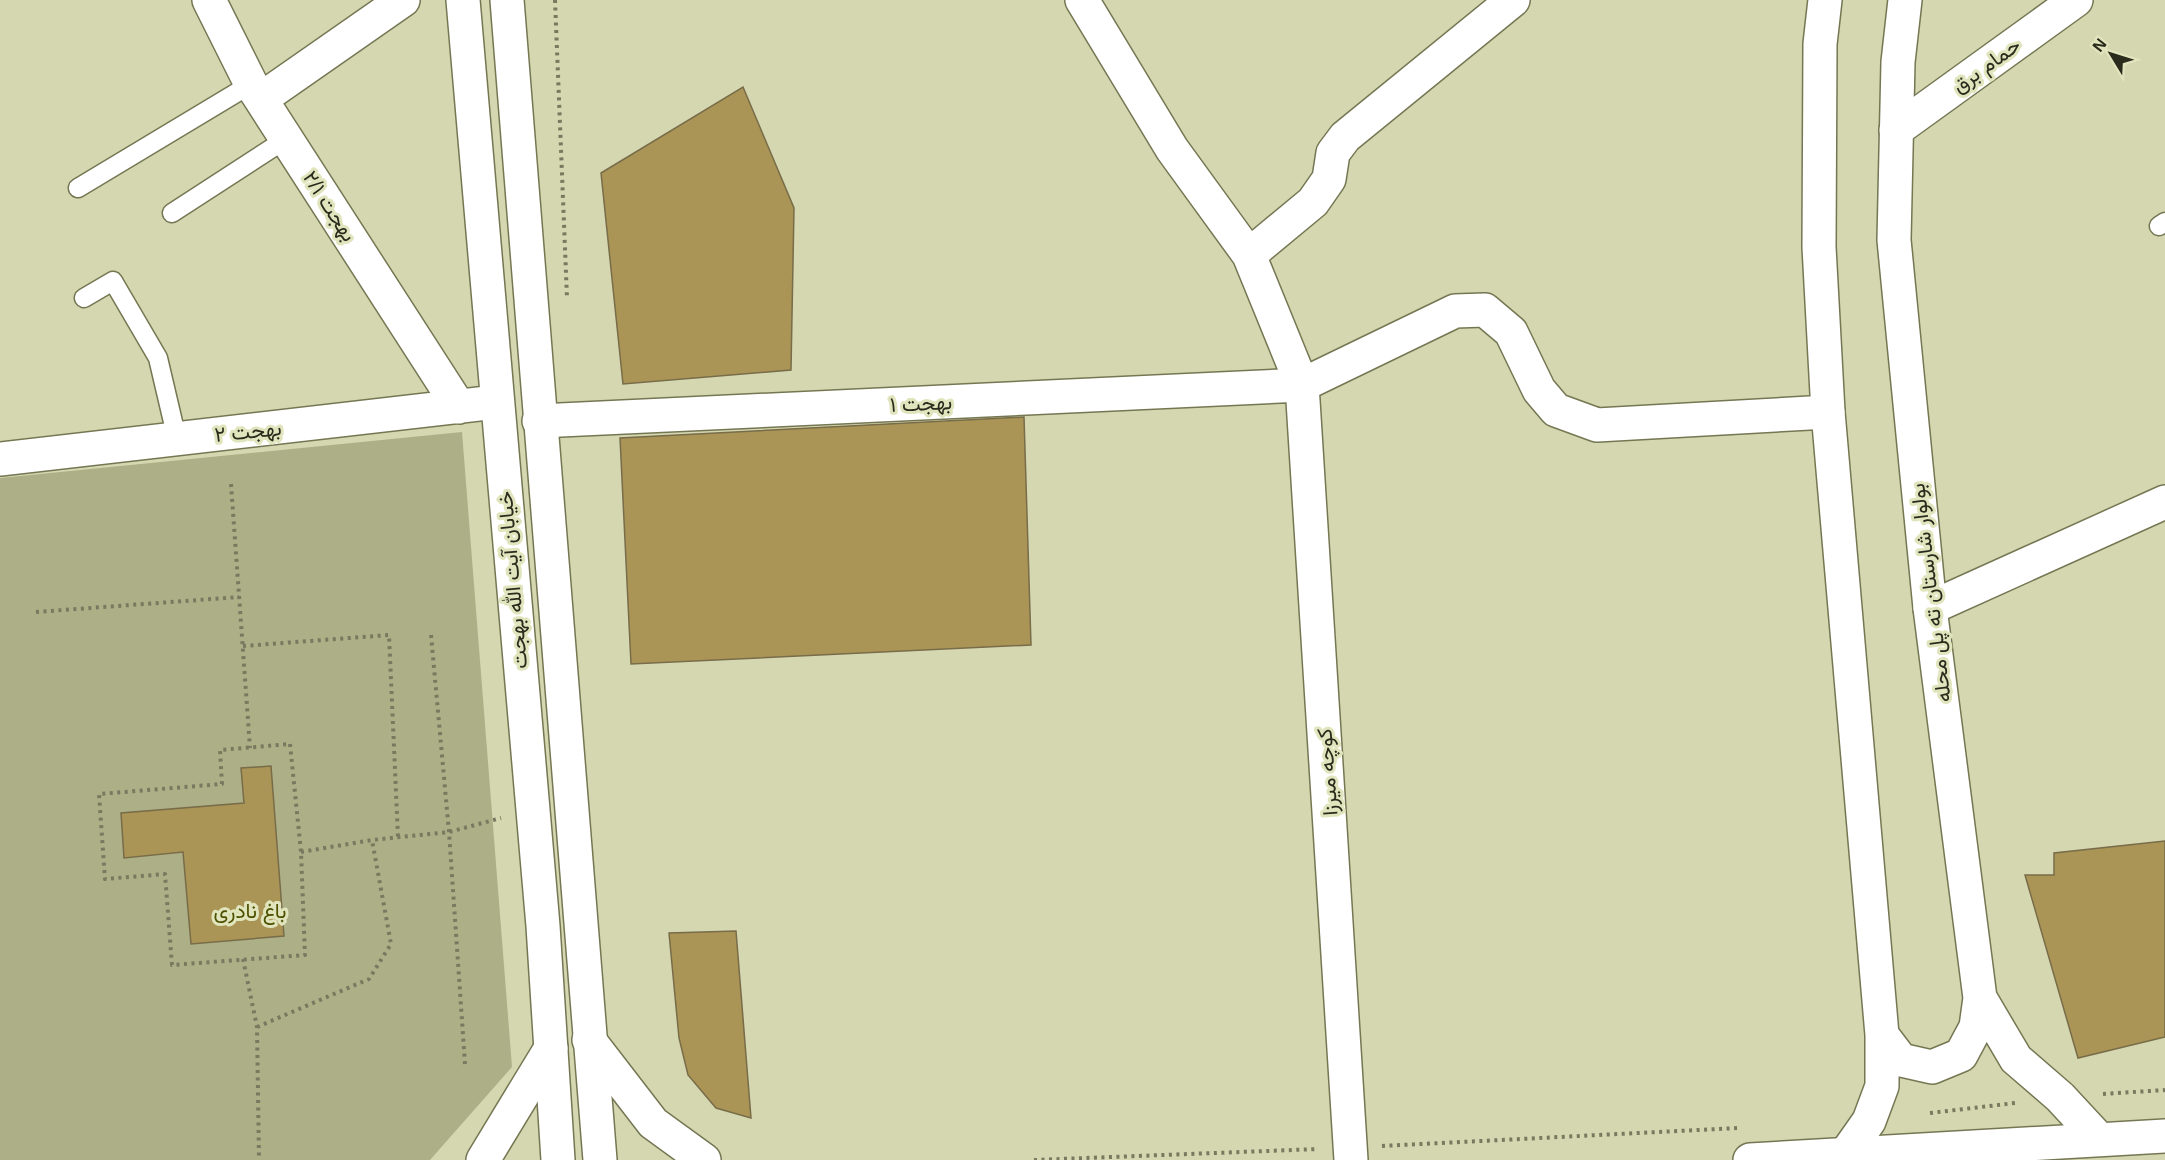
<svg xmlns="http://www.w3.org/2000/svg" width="2165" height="1160" font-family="Arial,Vazirmatn,sans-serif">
<rect width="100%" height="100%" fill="#d4d7b0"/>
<!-- green -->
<path fill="#adb087" d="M462,432L512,1067L430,1160H0V478Z"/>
<!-- building -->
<path fill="#aa9556" stroke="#786c49" stroke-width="1.5" d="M743,87L794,208L791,370L623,384L601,173Z
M1024,417L1031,645L631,664L620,438Z
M271,766L284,936L191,944L183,852L124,858L121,813L244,803L241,768Z
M2165,841V1037L2078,1058L2025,875H2054V853Z
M736,931L751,1118L716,1108L688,1075L679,1038L669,933Z"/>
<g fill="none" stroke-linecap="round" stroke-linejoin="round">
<defs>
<path id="service" d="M78,188L251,84
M172,213L286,139
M2159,226L2165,222
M84,298L113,281L158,358L177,439"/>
<path id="minor" d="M209,0L251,84L459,407
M1082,0L1172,149L1249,255L1302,385L1351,1160
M261,99L403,0
M1896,130L2076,0
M1249,255L1313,202L1329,179L1333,153L1345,137L1513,0
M539,421L1302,385L1455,311L1485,310L1511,332L1539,390L1556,410L1597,425L1828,412
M0,459L496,402
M1930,608L2165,502"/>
<path id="tertiary" d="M1825,0L1820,44L1819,247L1828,412L1882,1035V1086L1869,1121L1845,1155
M1905,0L1898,62L1894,240L1930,608L1980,998L2016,1059L2060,1097L2099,1139
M1882,1035L1901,1060L1932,1067L1961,1055L1976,1027L1980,998"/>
<path id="secondary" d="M463,0L543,926L558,1160
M507,0L600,1160"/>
<path id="primary" d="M589,1040L653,1123L704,1160
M483,1160L551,1048
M1750,1160L2165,1136"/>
</defs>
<!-- service casing -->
<use href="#service" stroke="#757753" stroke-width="21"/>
<!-- minor casing -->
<use href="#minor" stroke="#757753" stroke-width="36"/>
<!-- tertiary casing -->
<use href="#tertiary" stroke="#757753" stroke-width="36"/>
<!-- secondary casing -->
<use href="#secondary" stroke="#757753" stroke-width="36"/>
<!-- primary casing -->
<use href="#primary" stroke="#757753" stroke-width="36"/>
<!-- path -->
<path stroke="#787a60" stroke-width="4" stroke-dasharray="3 4.5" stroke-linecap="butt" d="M555,0L567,298
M231,484L250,748
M36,612L239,597
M431,635L449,832L465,1064
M243,646L389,635L398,837
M290,744L301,852L305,955L172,965L165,874L105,879L99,794L222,784L220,750Z
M301,852L372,840L449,832L501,818
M243,959L257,1027L259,1160
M257,1027L369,979L391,944L372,840
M2103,1094L2165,1090
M1930,1113L2015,1103
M1382,1146L1737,1128
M1034,1160L1318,1149"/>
<!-- service -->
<use href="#service" stroke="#fff" stroke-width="18"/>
<!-- minor -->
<use href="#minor" stroke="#fff" stroke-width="33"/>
<!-- tertiary -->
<use href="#tertiary" stroke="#fff" stroke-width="33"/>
<!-- secondary -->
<use href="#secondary" stroke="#fff" stroke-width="33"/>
<!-- primary -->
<use href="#primary" stroke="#fff" stroke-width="33"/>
</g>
<g text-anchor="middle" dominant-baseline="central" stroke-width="6" stroke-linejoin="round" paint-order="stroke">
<!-- street labels -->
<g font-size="21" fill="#2a2b1c" stroke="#e1e5bd">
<text transform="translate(1986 65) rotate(-36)">حمام برق</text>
<text transform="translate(330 206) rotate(57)">بهجت ۲/۱</text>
<text transform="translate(921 403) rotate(-3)">بهجت ۱</text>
<text transform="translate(248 431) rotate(-6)">بهجت ۲</text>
<text transform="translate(512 580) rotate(-95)">خیابان آیت الله بهجت</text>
<text transform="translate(1930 593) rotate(-97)">بولوار شارستان ته پل محله</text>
<text transform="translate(1327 772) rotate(-94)">کوچه میرزا</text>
</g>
<!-- park labels -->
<g font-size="21" fill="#4e5000" stroke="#e1e5bd">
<text x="250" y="910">باغ نادری</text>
</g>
</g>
<!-- north arrow -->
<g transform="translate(2111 54) rotate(308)" stroke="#e1e5bd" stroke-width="4.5" paint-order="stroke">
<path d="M0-4.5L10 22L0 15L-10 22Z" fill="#2a2b1c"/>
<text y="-9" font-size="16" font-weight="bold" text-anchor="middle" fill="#2a2b1c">N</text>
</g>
</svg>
